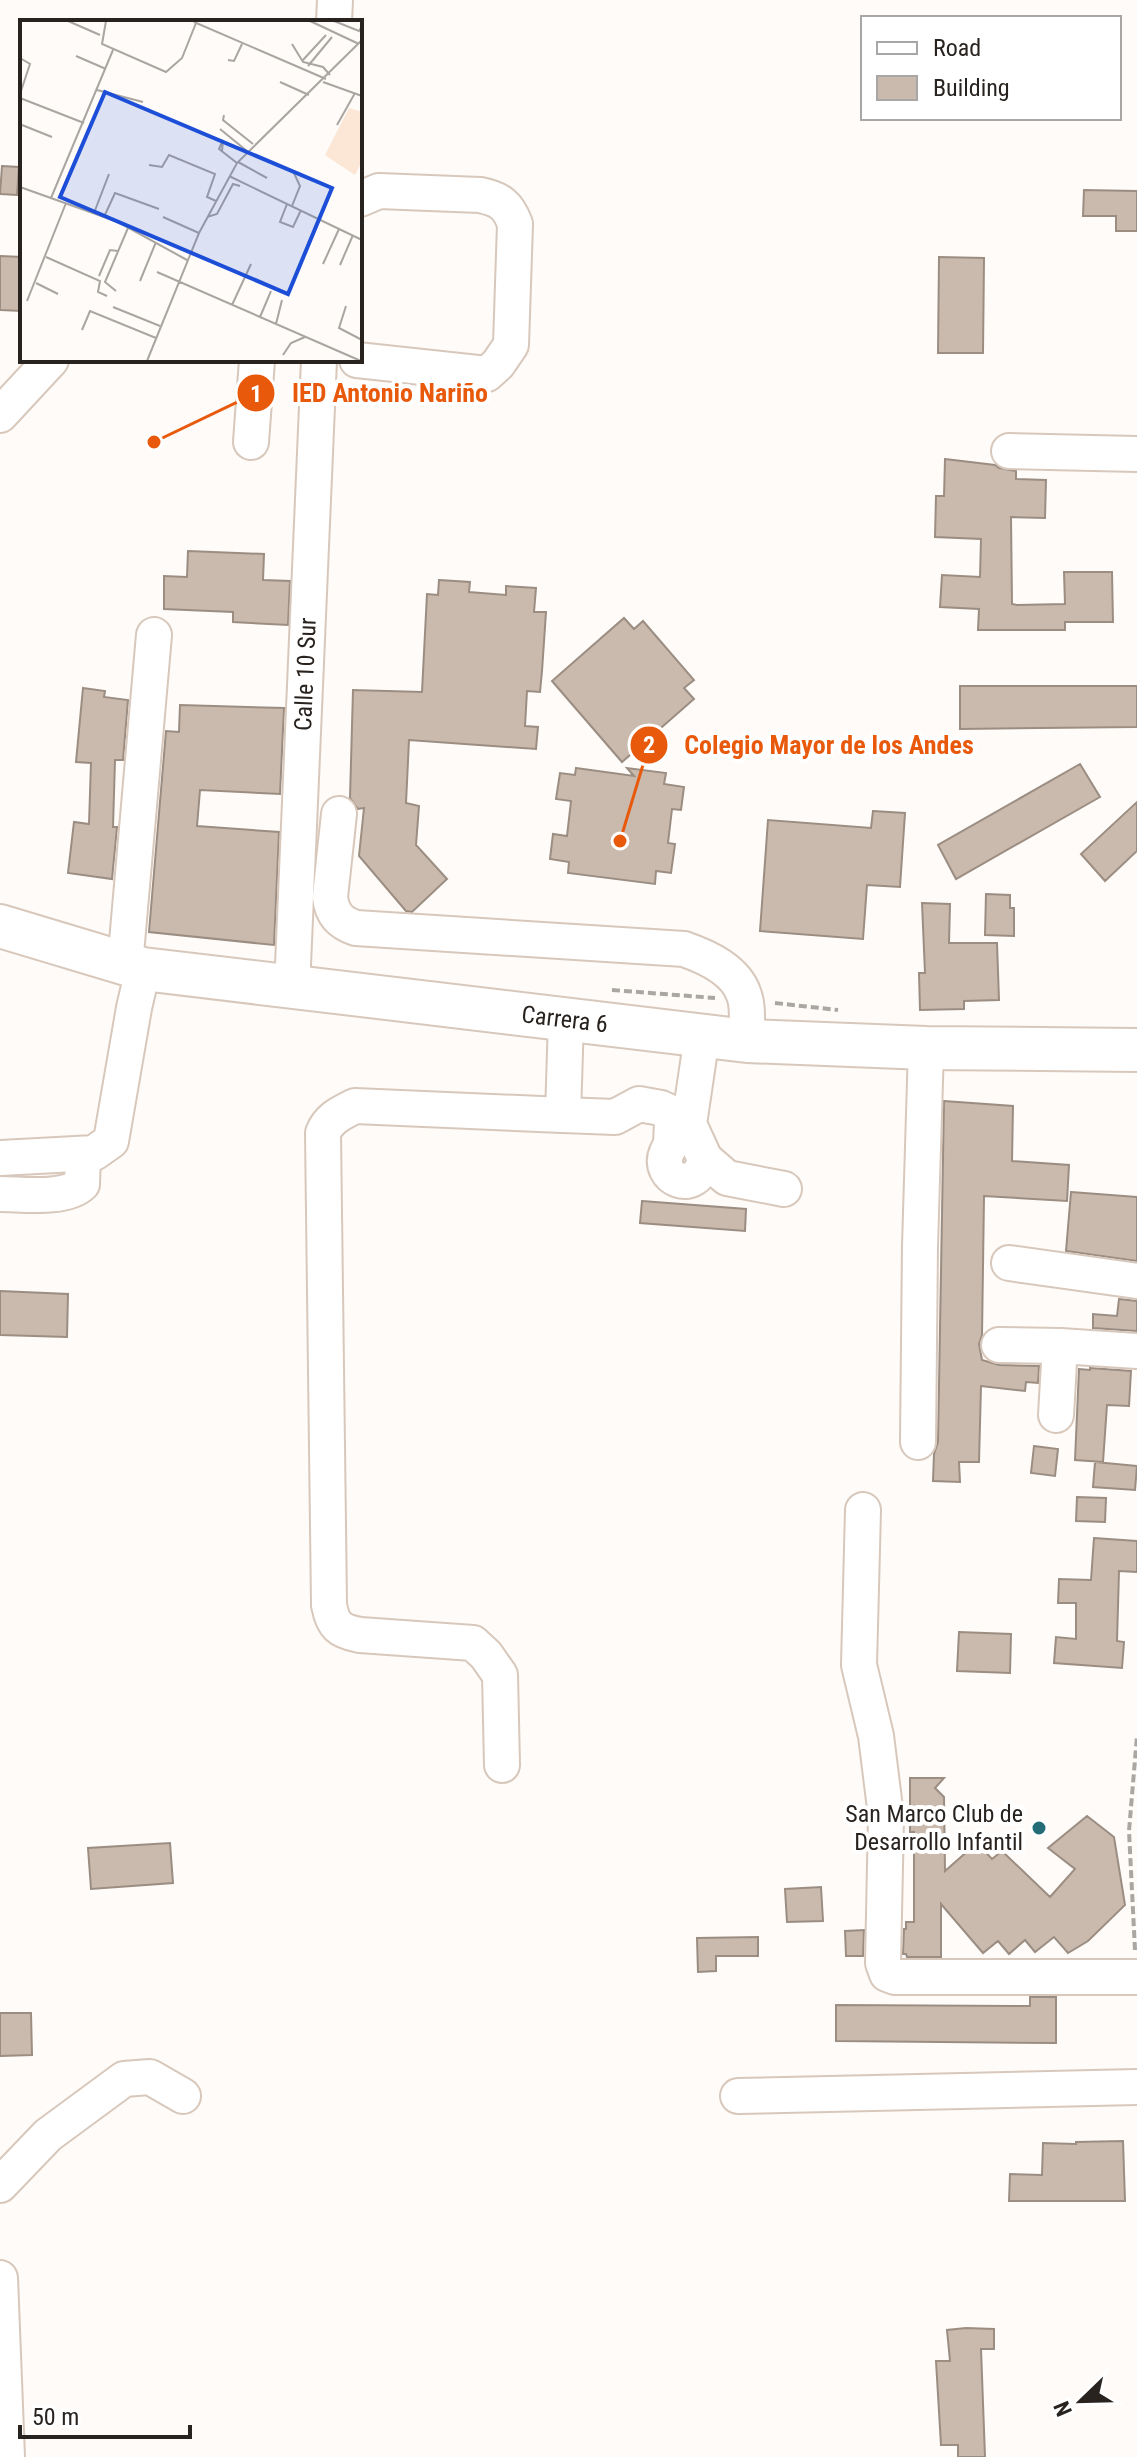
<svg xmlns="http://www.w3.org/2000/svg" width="1137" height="2457" font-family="'Roboto Condensed',sans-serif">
<rect width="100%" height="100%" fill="#fefbf8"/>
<!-- building -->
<path fill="#cabaae" stroke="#9b8d82" stroke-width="2" d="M2,166L19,167L17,195L0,194Z
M1084,190L1137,191V231H1116V216H1083Z
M0,256L22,257V311L0,310Z
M939,257L984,258L983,353H938Z
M945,459L995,465L999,468L1016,471V479L1046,480L1045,518L1011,517L1012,604L1017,605L1065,604L1064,572H1112L1113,622H1065V630H978L979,609L940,607L942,575L980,577L981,539L935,537L936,496H944Z
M188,551L264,554L263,580L290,581L288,625L233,622V612L164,609V576L187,577Z
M439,580L470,582L469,592L506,595V586L536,588L534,612H546L542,671L540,692L527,691L525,726L538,727L536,749L409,740L406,803L419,806L416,845L447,879L412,912L406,911L359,856L364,808L358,809L350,798L353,690L422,692L427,594L438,595Z
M624,618L634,629L643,621L694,680L684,688L694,699L622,762L552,681Z
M960,686H1137V727L960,729Z
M83,688L105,691L104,697L128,700L123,760H115L113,827H117L112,879L68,873L74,822L89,824L91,763L76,762Z
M180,705L284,708L280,794L200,790L197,826L279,832L274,945L149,932L166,731L179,732Z
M1080,764L1100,797L956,879L938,845Z
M576,768L634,776L627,768L666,773L664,784L684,787L681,810L672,809L668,843L675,844L671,873L656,871L655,884L568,873L569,862L550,859L553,834L567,836L571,801L556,799L560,773L575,775Z
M1137,802V851L1105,881L1081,854Z
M873,811L905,813L900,887L867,885L863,939L760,931L768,820L871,828Z
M986,894L1010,895V908H1014V936L985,935Z
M922,903L950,904L949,943H997L999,1000L964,1001V1009L920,1010L919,973H925Z
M944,1101L1013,1106L1012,1161L1069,1165L1067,1201L984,1196L982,1335L979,1344L982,1360L999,1365L1039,1366L1038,1383L1026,1382L1025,1391L981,1386L979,1462H959L960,1482L933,1481L934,1454L938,1442Z
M1071,1192L1137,1197V1261L1066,1251Z
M642,1201L746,1209L745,1231L640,1223Z
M0,1291L68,1294L67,1337L0,1335Z
M1119,1299L1137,1301V1331L1093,1328V1314L1117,1316Z
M1090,1368L1131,1371L1129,1406L1107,1405L1103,1462L1075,1460L1079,1369L1090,1370Z
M1034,1446L1058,1449L1055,1476L1031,1473Z
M1095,1462L1137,1466L1135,1490L1093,1487Z
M1077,1497L1106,1498L1105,1522L1076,1521Z
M1094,1538L1137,1541V1572L1119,1571L1117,1641L1124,1642L1122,1668L1054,1663L1056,1637L1076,1639V1603H1058L1059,1579L1091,1580Z
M959,1632L1011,1634L1010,1673L957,1671Z
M910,1778H944L935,1788L944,1797L945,1871L977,1843L992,1859L1002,1851L1050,1897L1075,1869L1048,1848L1087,1816L1114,1837L1125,1905L1088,1941L1068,1953L1054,1937L1035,1952L1025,1940L1009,1954L998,1941L983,1953L941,1904V1957H907L906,1954H903L904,1929H906V1922H914V1832H910Z
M170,1843L173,1883L91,1889L88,1848Z
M821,1887L823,1921L787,1922L785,1889Z
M864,1930L863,1956H846L845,1931Z
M758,1937V1956H716V1971L698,1972L697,1938Z
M1030,1997H1056V2043L836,2041V2005L1030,2006Z
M0,2013H31L32,2055L0,2056Z
M1123,2141L1125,2201H1009L1010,2174L1042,2175L1043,2143L1076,2144V2142Z
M966,2328L994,2329V2349H981L985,2457H958V2445H941L936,2361H950L947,2330Z"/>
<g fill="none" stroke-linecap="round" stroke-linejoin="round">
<defs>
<g id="minor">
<path d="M334,22L335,0"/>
<path d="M357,360L487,374L498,364L511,345L515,224C508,205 500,199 480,195L379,191L360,199"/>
<path d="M0,415L51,360"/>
<path d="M251,442L257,360"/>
<path d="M1009,451L1137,454"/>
<path d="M339,814L330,897C332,914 340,923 356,928L684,949C707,957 736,970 744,995C749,1008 746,1027 747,1041"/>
<path d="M125,965L154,635"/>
<path id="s1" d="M292,988L319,360"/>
<path d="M702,1036L689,1124L705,1159L727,1178L784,1189"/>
<path d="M563,1115L615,1117L639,1104L661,1108L670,1112L672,1121L671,1145"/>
<path d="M684,1130C678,1137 670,1144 667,1152C655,1178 697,1198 705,1159"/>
<path d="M0,1158L94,1153L111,1141L134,1008L143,969"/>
<path d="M0,1194C23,1194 65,1200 82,1184L83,1154"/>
<path d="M1009,1263L1137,1281"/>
<path d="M999,1345L1060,1346L1137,1351"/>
<path d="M1056,1415L1060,1346"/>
<path d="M918,1442L920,1246L926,1048"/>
<path d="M863,1510L859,1665L876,1736L886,1816L883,1963L887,1974L895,1977H1137"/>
<path d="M502,1765L500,1675L486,1655L473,1643L360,1635C339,1631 333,1626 329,1605L323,1133C329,1118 341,1113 355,1106L563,1115L566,1020"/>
<path d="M738,2096L1137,2087"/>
<path d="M0,2185L48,2135L124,2079L150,2077L183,2096"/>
<path d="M0,2278L7,2457"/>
</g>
<g id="major">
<path id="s2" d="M0,926L143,969L747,1041L926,1048L1137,1050"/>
</g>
</defs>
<!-- minor casing -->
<use href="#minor" stroke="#d8c8bc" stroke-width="38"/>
<!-- major casing -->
<use href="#major" stroke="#d8c8bc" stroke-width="46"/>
<!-- path -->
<path stroke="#aaa6a2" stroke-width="4" stroke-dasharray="8 4" stroke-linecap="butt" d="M612,990L715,998
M775,1003L838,1010
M1135,1950L1129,1831L1137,1736"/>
<!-- minor -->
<use href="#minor" stroke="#fff" stroke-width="34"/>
<!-- major -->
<use href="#major" stroke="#fff" stroke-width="42"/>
</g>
<!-- markers -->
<circle fill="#246d78" stroke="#fff" stroke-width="3" cx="1039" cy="1828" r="8"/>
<g text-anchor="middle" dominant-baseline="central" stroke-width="8" stroke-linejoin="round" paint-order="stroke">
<!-- street labels -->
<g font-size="24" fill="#29231f" stroke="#fff">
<text stroke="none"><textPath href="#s1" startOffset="314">Calle 10 Sur</textPath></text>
<text stroke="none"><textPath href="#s2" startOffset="574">Carrera 6</textPath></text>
</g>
<!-- poi labels -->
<g font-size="24" fill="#29231f" stroke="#fff" text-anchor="end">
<text x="1023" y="1814">San Marco Club de<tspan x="1023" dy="28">Desarrollo Infantil</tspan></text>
</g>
</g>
<!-- overview -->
<g transform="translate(20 20)">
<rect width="342" height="342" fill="#fefbf8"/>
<path d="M329,88L342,92V141L335,155L305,135Z" fill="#fce6d5"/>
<path fill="none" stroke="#a9a5a1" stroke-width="2" d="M48,1L80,15M86,1L82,24L146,52L162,38L176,3M290,1L339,24M314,1L339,11L342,6M174,2L306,59M272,24L283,42L303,47L310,55M56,36L86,49M0,38L10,44L0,74M208,40L214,41L222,24M282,41L306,15M288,46L312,17M260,62L289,75M303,62L342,76M77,70L123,82M0,78L64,103M204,95L203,100L233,124M2,105L32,117M317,105L335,73M200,109L227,131M202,131L203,120L199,129L217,143M218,142L247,158M129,145L142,147L149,135L195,154L187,177L196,181M209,156L342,220M0,167L98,202L167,240M31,178L93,30M267,184L260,202L273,207L281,190M272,186L280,166L273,151M74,193L89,154M84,197L95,173L139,189M143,197L179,213M187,197L197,194L213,164L220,166M26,237L80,261L78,272L87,276M303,244L319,209M320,245L333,215M137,252L341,341M79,256L90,230L98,231M120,261L136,222M16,263L38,274M96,271L85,262L108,208M7,281L46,183M212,285L231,244M326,286L319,308L342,320M93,287L140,306M240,297L251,271M256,304L262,280M62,310L70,291L136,318M263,335L271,323L285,317M127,341L179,213L217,143L342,20"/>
<path fill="#1d4ed8" fill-opacity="0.15" stroke="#1d4ed8" stroke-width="4" d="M85,72L312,168L268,274L40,177Z"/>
<rect width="342" height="342" fill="none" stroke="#29231f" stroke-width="4"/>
</g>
<!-- callouts -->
<path fill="none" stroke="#e8590c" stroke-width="3" d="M154 442L256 393M620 841L649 745"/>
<g fill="#e8590c" stroke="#fff" stroke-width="3">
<circle cx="154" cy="442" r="8"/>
<circle cx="620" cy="841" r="8"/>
<circle cx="256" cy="393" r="20"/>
<circle cx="649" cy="745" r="20"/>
</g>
<g font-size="24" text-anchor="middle" font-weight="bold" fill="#fff">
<text x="256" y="402">1</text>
<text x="649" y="753">2</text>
</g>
<g font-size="26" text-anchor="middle" font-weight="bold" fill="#e8590c" stroke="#fff" stroke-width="8" stroke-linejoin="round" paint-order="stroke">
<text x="390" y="402">IED Antonio Nariño</text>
<text x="829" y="754">Colegio Mayor de los Andes</text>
</g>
<!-- legend -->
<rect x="861" y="16" width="260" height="104" fill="#ffffff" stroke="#a9a7a5" stroke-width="2"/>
<rect x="877" y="42" width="40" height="12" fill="#ffffff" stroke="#a9a7a5" stroke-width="2"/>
<text x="933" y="56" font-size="24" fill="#29231f">Road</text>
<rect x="877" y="76" width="40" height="24" fill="#cabaae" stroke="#a9a7a5" stroke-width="2"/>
<text x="933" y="96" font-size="24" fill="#29231f">Building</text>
<!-- north arrow -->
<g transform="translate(1081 2401) rotate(247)" stroke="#ffffff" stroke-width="6" paint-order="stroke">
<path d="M0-6L14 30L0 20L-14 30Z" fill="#29231f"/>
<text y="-12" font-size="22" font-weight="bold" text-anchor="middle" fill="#29231f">N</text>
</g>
<!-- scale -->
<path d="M20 2425v12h170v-12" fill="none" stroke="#29231f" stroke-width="4"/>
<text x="32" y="2425" font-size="24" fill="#29231f" stroke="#ffffff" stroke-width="6" paint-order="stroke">50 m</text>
</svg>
